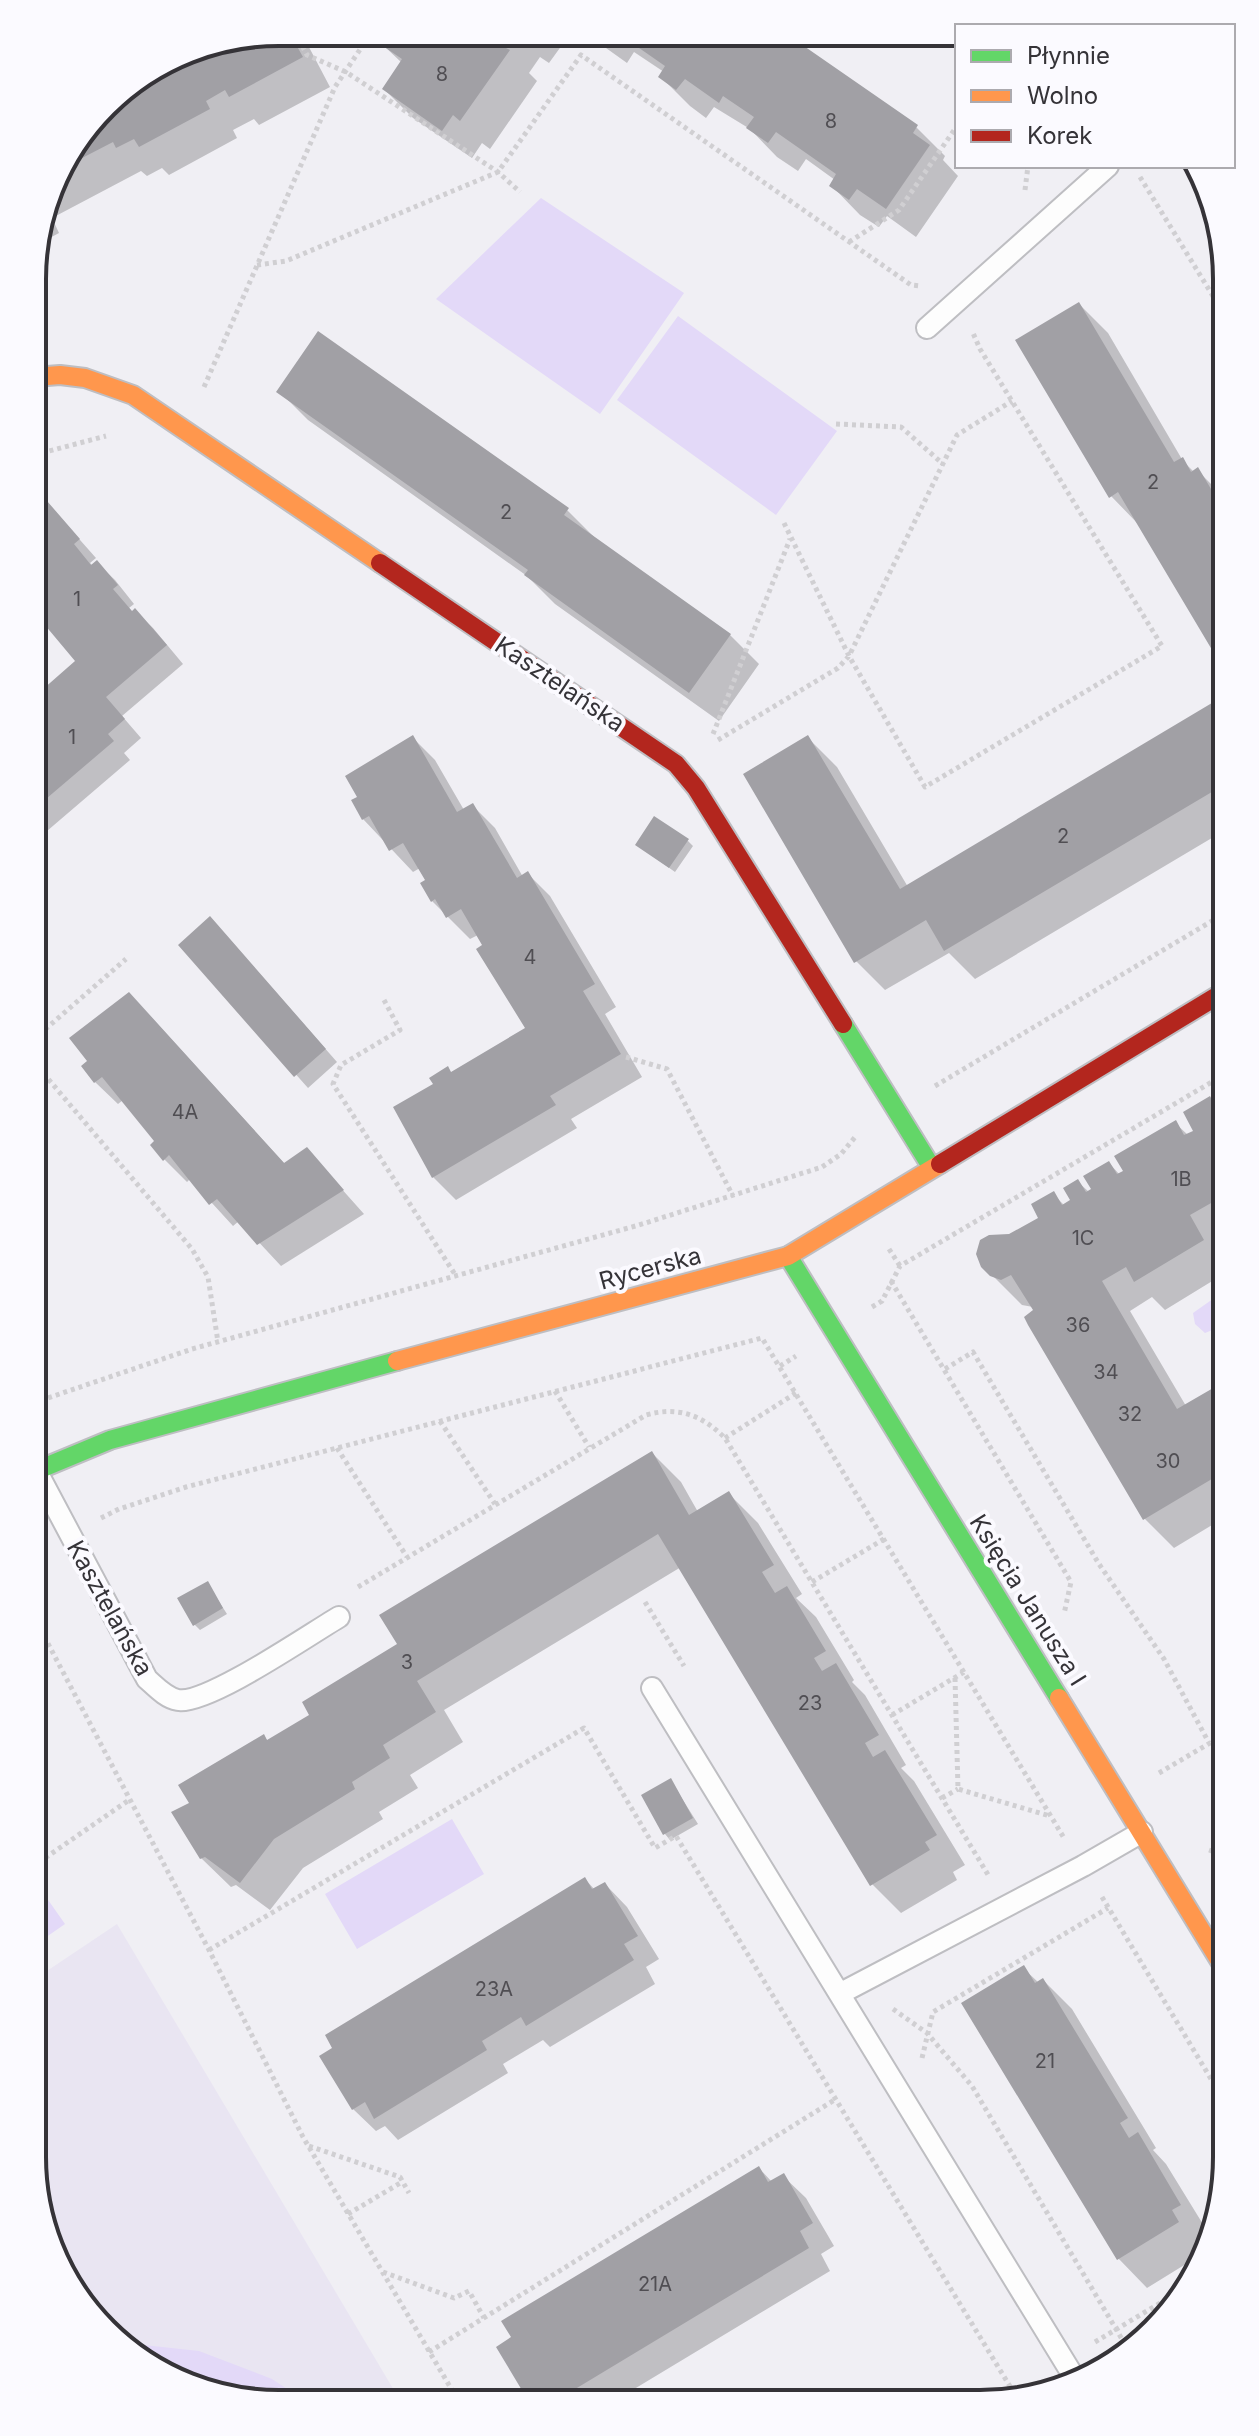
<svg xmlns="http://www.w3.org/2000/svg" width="1259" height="2436" font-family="Inter,sans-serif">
<rect width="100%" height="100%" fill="#f0eff4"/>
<!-- built -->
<path fill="#e9e5f2" d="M117,1924L401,2402H247L184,2385L117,2343L45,2236L32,2157V1981Z"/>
<!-- green -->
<path fill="#e3d9f8" d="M541,198L684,293L600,414L436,299Z
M678,316L837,431L776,515L617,400Z
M1227,1289V1324L1205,1333L1195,1324L1193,1313Z
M452,1819L484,1874L357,1949L325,1894Z
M32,1877L65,1924L32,1947Z
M116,2342L199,2351L272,2379L307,2402H247L184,2385Z"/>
<!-- shadow -->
<path fill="#0003" d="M279,32H301L330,87L259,125L254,119L233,130L237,138L169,175L162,168L147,176L141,171L52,218L59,233L35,246L58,170L116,94L185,51Z
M390,33H405L417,41L422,33L570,34L549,63L540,57L529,73L537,81L490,149L482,143L472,158L413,118L384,89L402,63L382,44Z
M592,34L757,35L916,127L945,156L943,160L958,176L916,237L887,216L879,227L860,215L831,185L835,180L806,159L798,171L777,157L750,129L714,107L706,118L690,106L661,77L664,72L634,52L627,63L606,48Z
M1079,304L1108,333L1183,461L1194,472L1197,470L1227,500V671L1141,527L1111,496Z
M279,391L567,510L596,539L730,635L759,664L719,721L555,604L527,576L308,420Z
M34,488L96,558L90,563L93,566L97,563L115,580L134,604L129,608L133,613L135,611L153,628L183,664L122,716L141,738L124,753L130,760L33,843L34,699L78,661L34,609Z
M1227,696V829L975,979L949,953L885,990L856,961L808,738L837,767L908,887Z
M413,738L435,760L464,810L472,805L495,828L523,877L528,874L550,896L616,1007L605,1014L642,1077L571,1119L577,1128L456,1200L433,1177L452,1073L528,1028L478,935L470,939L432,901L428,881L420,868L413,872L363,819Z
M688,841L693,846L675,872L637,845Z
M222,931L337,1062L308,1088L181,945Z
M151,1017L285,1164L307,1150L364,1214L281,1266L239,1221L233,1226L190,1179L187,1182L164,1159L157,1142L123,1100L118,1104L95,1082Z
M1225,1090L1227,1239L1218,1245L1227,1260V1272L1165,1310L1152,1297L1130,1311L1186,1406L1227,1382V1516L1174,1548L1145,1519L1033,1307L1022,1305L983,1266L1010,1236L1041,1219L1053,1194L1065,1206L1073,1201L1078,1182L1089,1192L1094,1190L1109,1163L1120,1175L1175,1123L1188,1135L1195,1131L1210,1099L1224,1113Z
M652,1453L681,1482L698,1512L729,1494L758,1523L802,1594L796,1598L816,1617L854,1680L852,1682L865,1695L906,1765L901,1768L914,1781L965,1865L953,1872L957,1880L901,1913L872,1884L681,1567L444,1710L463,1742L410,1775L418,1788L379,1812L383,1819L303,1868L270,1910L236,1885L231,1887L201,1858L192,1804L263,1736L269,1742L312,1715Z
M207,1583L227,1614L200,1630L194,1624Z
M671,1781L698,1824L670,1840L665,1834Z
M585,1879L595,1890L605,1884L627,1907L659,1959L646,1967L655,1984L550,2047L543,2040L503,2064L508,2073L398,2140L385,2126L376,2131L353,2109Z
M1023,1968L1039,1983L1043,1980L1072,2009L1156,2148L1153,2150L1166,2164L1209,2234L1200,2239L1207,2251L1147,2288L1118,2258Z
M759,2168L772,2182L783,2176L806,2198L834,2246L821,2254L830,2271L611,2403H535L528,2395Z"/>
<!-- building -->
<path fill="#a1a0a5" d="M279,32H289L303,57L229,97L225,90L206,101L210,109L139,147L134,139L116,148L113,142L57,171L116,94L185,51Z
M388,33H408L416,38L420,33H508L500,45L510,50L460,121L453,115L442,131L382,89L402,59L380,44Z
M619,34L751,35L757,39L759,35H772L780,41L784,35H788L918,125L913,133L930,145L886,209L857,189L849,200L829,186L836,174L776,132L768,143L746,128L754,117L723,96L719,103L685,79L676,90L658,77L665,66Z
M1079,302L1174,462L1183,457L1191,472L1198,467L1227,516V675L1118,492L1109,498L1015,340Z
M318,331L569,508L564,515L731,634L689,693L524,575L528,570L276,392Z
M34,486L80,539L74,544L91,565L97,560L118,585L113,589L132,611L135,608L167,645L106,697L125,719L108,734L114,741L33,810L34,697L75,661L34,612Z
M1227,694V783L944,951L926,920L854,963L743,774L808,735L900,889Z
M413,735L457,812L473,803L517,878L528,871L595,984L583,991L621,1054L550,1096L556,1105L432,1178L393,1107L433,1084L429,1078L448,1066L451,1072L525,1028L476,949L482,945L461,909L446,918L435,899L431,902L420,883L425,880L403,843L389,851L369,816L362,820L351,800L357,797L345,776Z
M654,816L689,839L669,868L635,845Z
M210,916L326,1049L294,1077L178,945Z
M129,992L284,1163L307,1147L344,1190L257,1245L217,1199L209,1205L169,1155L163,1161L150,1145L154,1141L102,1077L94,1083L81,1066L87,1061L69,1038Z
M1225,1088L1227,1194L1190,1215L1204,1240L1134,1282L1126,1267L1102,1281L1177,1409L1227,1380V1470L1143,1520L1028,1325L1024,1317L1033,1310L1011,1275L1001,1280L990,1276L981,1267L976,1254L980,1240L989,1235L1009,1234L1038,1218L1031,1204L1054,1191L1062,1205L1070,1200L1063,1188L1078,1179L1086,1192L1091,1189L1083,1176L1109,1161L1117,1174L1123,1171L1114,1156L1176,1120L1184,1135L1193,1131L1183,1112L1210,1096L1220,1115L1223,1113L1213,1095Z
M652,1451L689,1515L729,1491L774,1565L762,1572L775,1593L787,1586L826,1651L814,1658L822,1671L836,1663L879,1735L865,1743L873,1757L885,1750L937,1835L925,1842L930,1850L870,1886L658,1534L417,1681L436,1712L383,1745L390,1758L352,1782L355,1789L274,1839L240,1883L205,1857L200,1859L171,1812L189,1803L178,1785L264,1734L267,1740L309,1715L302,1702L397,1644L379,1615Z
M208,1581L223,1608L193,1626L177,1598Z
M671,1778L693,1818L663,1835L641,1795Z
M585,1877L592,1889L605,1882L638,1936L624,1944L634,1960L526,2026L521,2017L482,2041L487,2050L374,2119L365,2102L352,2110L319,2056L332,2048L325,2035Z
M1024,1965L1035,1983L1043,1978L1128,2118L1120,2123L1129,2138L1138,2132L1181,2205L1172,2210L1179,2222L1117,2260L961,2003Z
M759,2166L768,2182L784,2173L813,2223L800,2231L809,2248L552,2403H547L539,2389L526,2397L496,2347L511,2337L501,2321Z"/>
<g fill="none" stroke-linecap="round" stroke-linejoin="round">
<defs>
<path id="lane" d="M927,328L1108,166
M36,1470L147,1679C156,1687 166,1698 178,1700C207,1705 310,1634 339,1617
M652,1688L1077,2382
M841,1993L1083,1866L1142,1832"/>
<path id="fast" d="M843,1024L932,1168
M788,1256L1059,1698
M33,1472L110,1440L397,1361"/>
<path id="slow" d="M34,377L60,375L85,378L133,395L380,563
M397,1361L788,1256L940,1164
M1059,1698L1226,1971"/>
<path id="jam" d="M380,563L676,764L696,788L843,1024
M940,1164L1227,990"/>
</defs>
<!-- lane casing -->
<use href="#lane" stroke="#bebec2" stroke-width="24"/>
<!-- fast casing -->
<use href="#fast" stroke="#bebec2" stroke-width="22"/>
<!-- slow casing -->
<use href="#slow" stroke="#bebec2" stroke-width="22"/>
<!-- jam casing -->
<use href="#jam" stroke="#bebec2" stroke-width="22"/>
<!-- path -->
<path stroke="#d0cfd2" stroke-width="5" stroke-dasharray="4 4" stroke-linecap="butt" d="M295,32L307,55L346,72L498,172L520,192
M1140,177L1227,319
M1025,190L1028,166
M849,242L899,210L957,126
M257,265L286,261L498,172L581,55L911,285L920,286
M204,387L335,87L371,33
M836,424L901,427L943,464
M34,455L106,436
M784,523L849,656L925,787L1162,646L980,349L973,333
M713,734L790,539
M718,740L838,668L849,656L957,435L1012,401
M384,1000L400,1030L341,1065L333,1084L456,1276
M33,1040L126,959
M626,1057L667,1069L733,1196
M33,1061L192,1249L208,1277L218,1342
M935,1086L1227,912
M889,1249L900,1266
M891,1281L1071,1582L1064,1614
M872,1307L882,1301L900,1266L1227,1073
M780,1366L796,1356
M945,1369L973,1352L1099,1564L1164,1659L1209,1743
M555,1391L589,1447
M33,1403L192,1349L639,1225L822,1167L841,1154L856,1136
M440,1421L495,1504
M725,1438L796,1393
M337,1448L407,1557
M101,1518L119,1509L186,1487L762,1338L1064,1838
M812,1582L884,1539
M358,1587L646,1415C678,1406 702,1415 725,1438L990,1878
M645,1602L684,1666
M33,1615L209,1950L303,2137L459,2402
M955,1678L958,1789L1050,1816
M892,1715L964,1672
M1159,1773L1227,1733
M942,1798L958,1789
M1209,1850L1227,1856
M32,1867L129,1800
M1102,1897L1226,2104
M209,1950L584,1728L655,1848L676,1836L1017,2398
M893,2009L927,2033L972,2086L1129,2351
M922,2058L933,2012L1108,1908
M309,2146L400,2177L409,2193
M348,2214L402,2182
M383,2272L454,2298L469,2291L484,2318
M1095,2342L1187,2287
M429,2352L836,2099
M940,2389L949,2404"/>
<!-- lane -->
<use href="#lane" stroke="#fdfdfd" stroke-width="20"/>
<!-- fast -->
<use href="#fast" stroke="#63d668" stroke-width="18"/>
<!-- slow -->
<use href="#slow" stroke="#ff974d" stroke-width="18"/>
<!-- jam -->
<use href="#jam" stroke="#b3261e" stroke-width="18"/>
</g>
<g text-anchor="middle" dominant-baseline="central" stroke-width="8" stroke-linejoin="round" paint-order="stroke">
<!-- number labels -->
<g font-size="20" fill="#504e53">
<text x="442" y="74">8</text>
<text x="831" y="121">8</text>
<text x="1153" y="482">2</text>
<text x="506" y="512">2</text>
<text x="77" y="599">1</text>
<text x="72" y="737">1</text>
<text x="1063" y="836">2</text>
<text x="530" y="957">4</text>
<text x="185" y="1112">4A</text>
<text x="1181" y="1179">1B</text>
<text x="1083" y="1238">1C</text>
<text x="1078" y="1325">36</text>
<text x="1106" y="1372">34</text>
<text x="1130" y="1414">32</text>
<text x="1168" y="1461">30</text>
<text x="407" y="1662">3</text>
<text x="810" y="1703">23</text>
<text x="494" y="1989">23A</text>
<text x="1045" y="2061">21</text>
<text x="655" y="2284">21A</text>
</g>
<!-- street labels -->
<g font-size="24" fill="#353338" stroke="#fbfaff">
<text transform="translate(560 684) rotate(34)">Kasztelańska</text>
<text transform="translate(650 1268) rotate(-15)">Rycerska</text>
<text transform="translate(1028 1600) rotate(58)">Księcia Janusza I</text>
<text transform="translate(110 1608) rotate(61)">Kasztelańska</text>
</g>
</g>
<!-- crop -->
<path d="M0 0H1259V2436H0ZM279 46H980A233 233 0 0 1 1213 279V2157A233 233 0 0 1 980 2390H279A233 233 0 0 1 46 2157V279A233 233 0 0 1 279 46Z" fill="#fbfaff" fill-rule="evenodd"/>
<path fill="none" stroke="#353338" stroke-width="4" d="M279 46H980A233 233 0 0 1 1213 279V2157A233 233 0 0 1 980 2390H279A233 233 0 0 1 46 2157V279A233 233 0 0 1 279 46Z"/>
<!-- legend -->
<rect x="955" y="24" width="280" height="144" fill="#fbfaff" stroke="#acaaaf" stroke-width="2"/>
<rect x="971" y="50" width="40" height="12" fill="#63d668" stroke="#acaaaf" stroke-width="2"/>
<text x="1027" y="64" font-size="24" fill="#353338">Płynnie</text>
<rect x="971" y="90" width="40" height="12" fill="#ff974d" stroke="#acaaaf" stroke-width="2"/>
<text x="1027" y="104" font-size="24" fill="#353338">Wolno</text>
<rect x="971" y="130" width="40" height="12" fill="#b3261e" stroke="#acaaaf" stroke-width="2"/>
<text x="1027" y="144" font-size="24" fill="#353338">Korek</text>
</svg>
